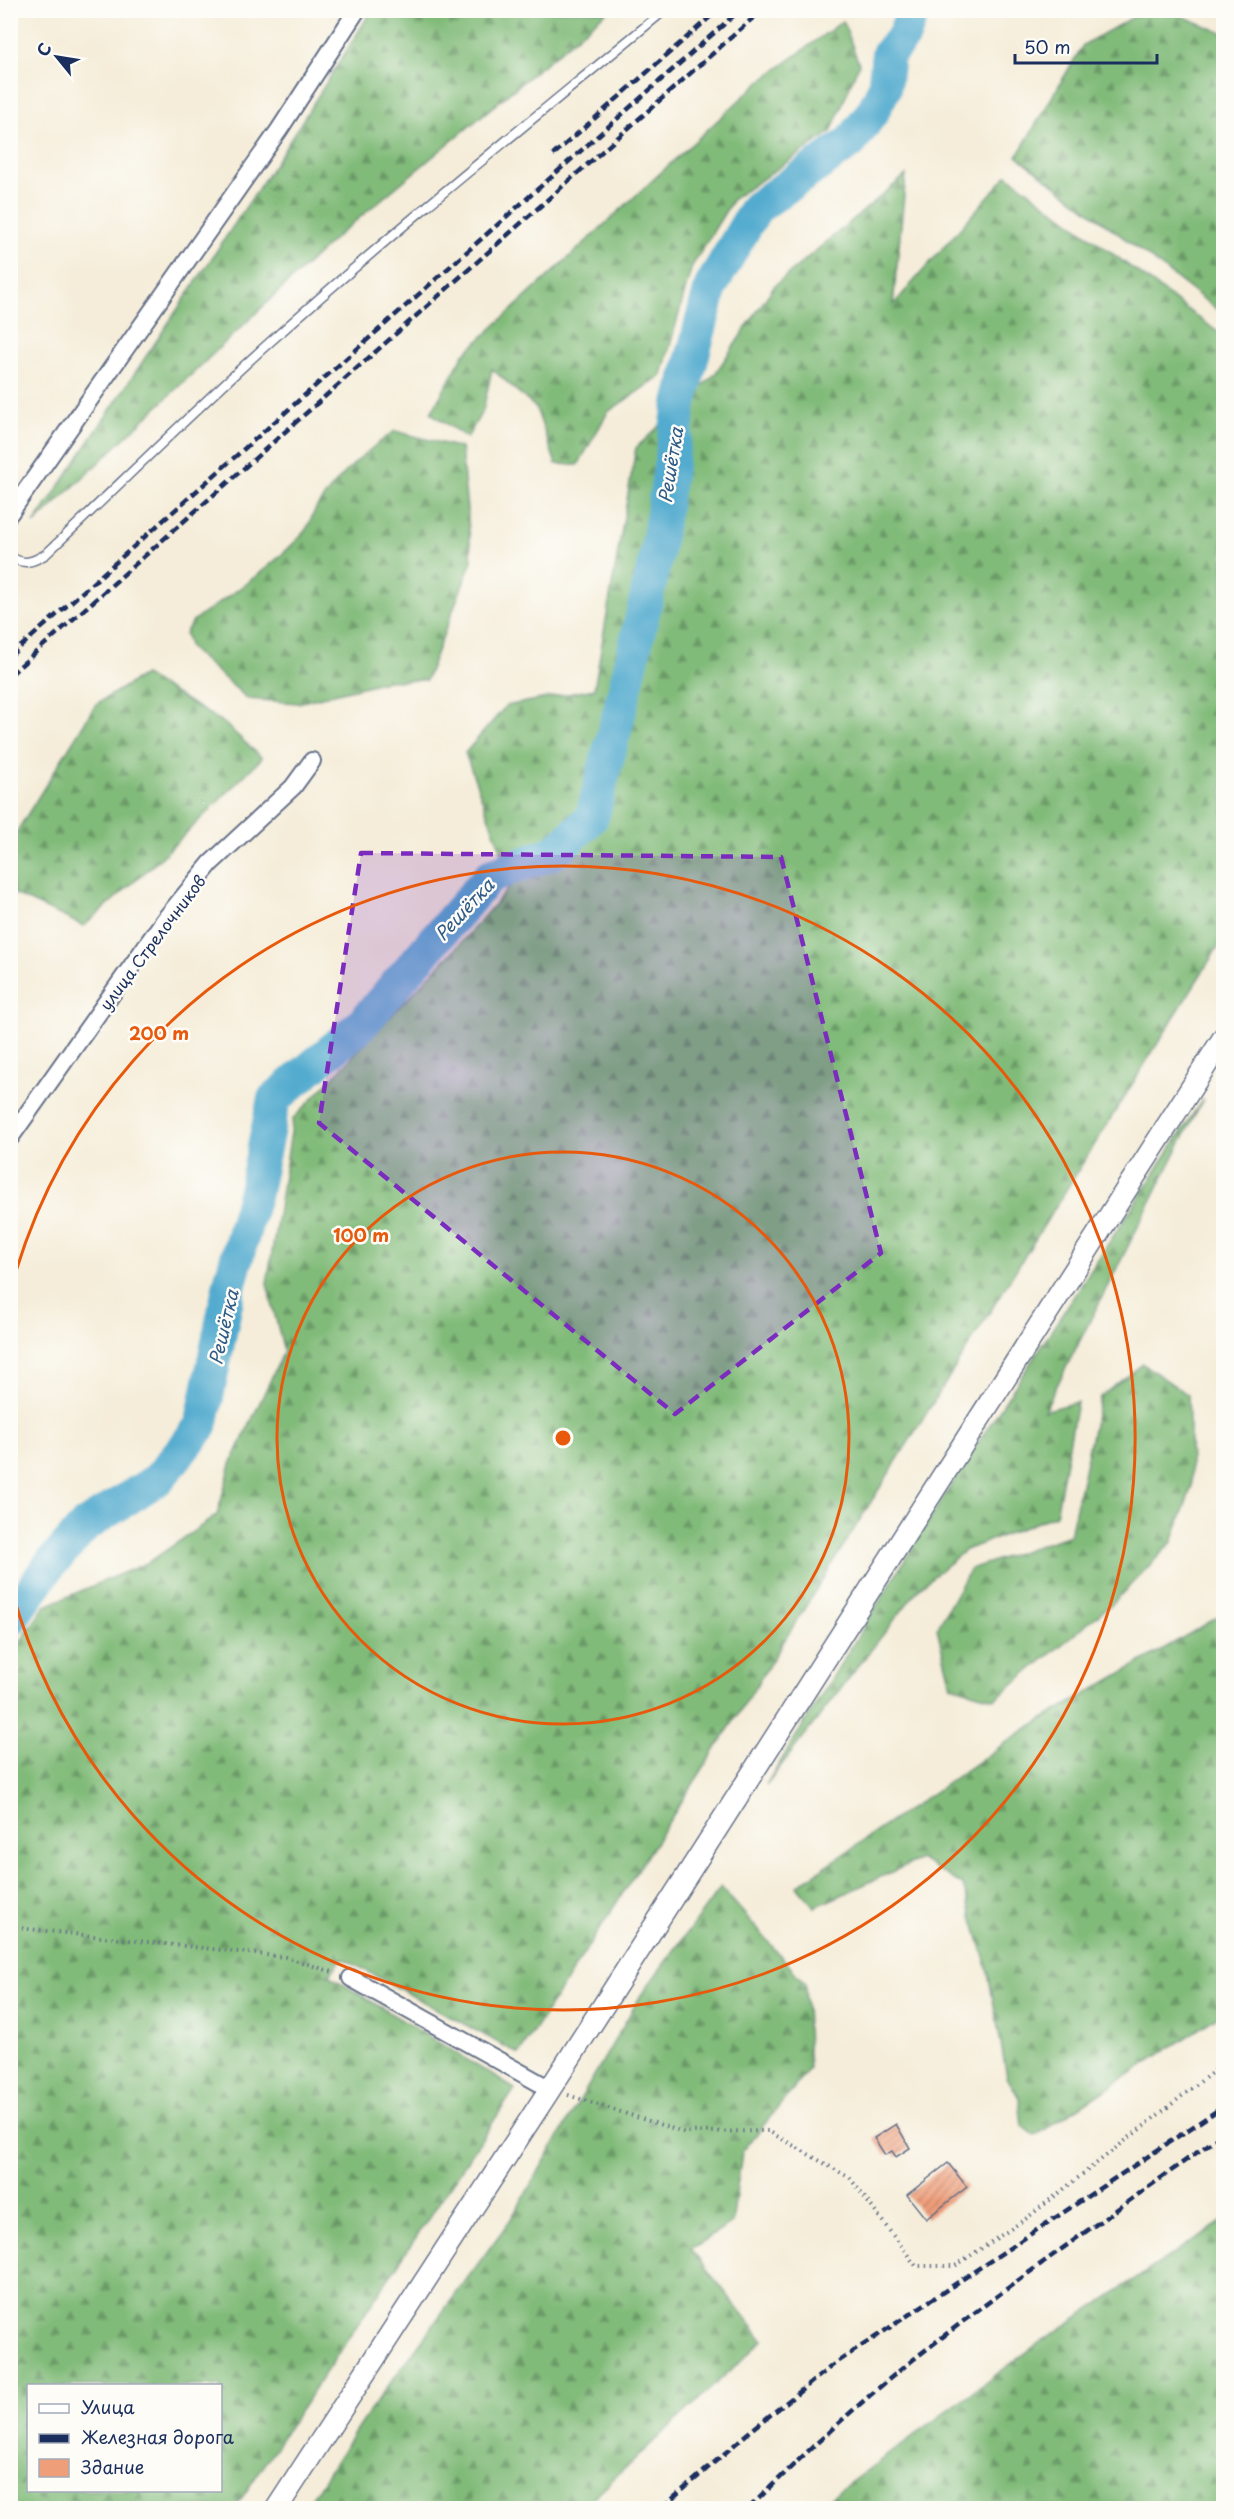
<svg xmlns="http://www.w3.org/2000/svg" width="1234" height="2519" font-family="'Playpen Sans',sans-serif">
<defs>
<pattern id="forest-firs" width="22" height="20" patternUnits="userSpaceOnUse" patternTransform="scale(1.5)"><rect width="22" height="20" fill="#81bb79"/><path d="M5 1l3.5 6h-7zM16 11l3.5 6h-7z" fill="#699866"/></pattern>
<pattern id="building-hatch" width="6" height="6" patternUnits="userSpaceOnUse" patternTransform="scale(1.5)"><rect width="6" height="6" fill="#ef9e7a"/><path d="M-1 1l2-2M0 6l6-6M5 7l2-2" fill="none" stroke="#c18167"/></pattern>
</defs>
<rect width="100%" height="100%" fill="#fdfcf7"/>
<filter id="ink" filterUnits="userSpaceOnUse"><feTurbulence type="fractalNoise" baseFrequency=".0167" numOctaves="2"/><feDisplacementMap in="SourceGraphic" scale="12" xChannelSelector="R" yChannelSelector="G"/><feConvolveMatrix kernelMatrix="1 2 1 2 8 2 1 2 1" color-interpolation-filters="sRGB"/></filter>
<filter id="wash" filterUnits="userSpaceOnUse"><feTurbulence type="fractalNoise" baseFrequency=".008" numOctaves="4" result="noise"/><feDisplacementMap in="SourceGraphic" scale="24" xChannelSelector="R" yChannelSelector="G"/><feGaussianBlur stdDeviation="1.35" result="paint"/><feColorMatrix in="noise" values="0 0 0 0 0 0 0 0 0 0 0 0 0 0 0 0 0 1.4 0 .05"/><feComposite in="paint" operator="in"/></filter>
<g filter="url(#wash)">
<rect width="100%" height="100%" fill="#f5edd9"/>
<!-- forest -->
<path fill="url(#forest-firs)" stroke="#4e756c" stroke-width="1.5" fill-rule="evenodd" d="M372,10L608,11L335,238L34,524L282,153Z
M1144,11H1170L1223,33V314L1017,156L1083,45Z
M843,21L859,64L831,132L733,199L692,266L662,375L608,412L578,465L556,464L536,408L492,369L483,410L467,438L431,413L464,354L758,83Z
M906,175L893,305L1007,175L1223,336V939L744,1705L519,2054L343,1958L328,1975L515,2089L235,2508H11V1655L45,1606L149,1562L217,1515L231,1464L284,1351L267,1284L293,1119L456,948L513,883L465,753L506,706L594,689L636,448L715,374L774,286ZM28,2386H220V2490H28Z
M395,431L461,448L472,561L426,680L386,681L298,703L248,699L190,648L185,633L193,621C231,594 273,568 304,532C311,524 312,512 319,504C339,476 367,450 395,431Z
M144,675L224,723L262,758L162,857L84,926L14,894L11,877V841L96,704Z
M1203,1099L1044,1411L1077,1402L1056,1515L965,1550L920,1587L766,1785L966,1461Z
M1143,1364L1188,1395L1192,1486L1172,1542L1114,1602L995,1699L951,1686L937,1628L970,1569L1070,1535L1100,1397Z
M1223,1614V2013L1035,2136L1022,2126L1019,2098L1007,2077L987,1967L963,1885L920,1859L815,1907L797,1886L1026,1729Z
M721,1887L805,1984L809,2069L742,2152L732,2223L691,2249L763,2340L582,2508H305L361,2423L511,2219L641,1995Z
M1223,2221V2508H816L1043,2340Z"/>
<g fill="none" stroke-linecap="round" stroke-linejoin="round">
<!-- river -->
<path stroke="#52abcf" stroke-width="34" d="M10,1620L48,1567L86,1525L158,1479L201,1426L230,1283L255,1191L274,1099L361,1025L490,876L555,852L592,817L621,706L656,557L680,404L711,286L756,208L851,142L873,111L884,89L888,54L904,36L913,10"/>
</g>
<g id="blocks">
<!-- building -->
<path fill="url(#building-hatch)" d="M896,2124L910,2148L896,2157L892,2151L885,2155L874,2138Z
M948,2163L967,2187L926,2219L907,2195Z"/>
</g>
</g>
<g filter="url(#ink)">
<use href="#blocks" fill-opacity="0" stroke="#677289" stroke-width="1.5"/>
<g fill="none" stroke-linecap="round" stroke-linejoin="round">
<defs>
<path id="service" d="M10,556C23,566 33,562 46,554C120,484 193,411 270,342C398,227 532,120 665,10"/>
<path id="minor" d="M10,513L279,130L357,10
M10,1138L165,919L211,863L293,787L312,761
M351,1978L550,2089"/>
<path id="tertiary" d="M277,2508L550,2089L1224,1037"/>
</defs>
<!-- service casing -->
<use href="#service" stroke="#677289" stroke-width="11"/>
<!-- minor casing -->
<use href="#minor" stroke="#677289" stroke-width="20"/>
<!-- tertiary casing -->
<use href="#tertiary" stroke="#677289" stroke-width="24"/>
<!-- path -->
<path stroke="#677289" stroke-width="4" stroke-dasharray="1.5 4.5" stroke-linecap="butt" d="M10,1927L285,1957L336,1973
M568,2095L683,2132L768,2131L850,2178L916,2266H955L1027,2218L1224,2063"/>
<!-- service -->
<use href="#service" stroke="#fff" stroke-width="8"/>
<!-- minor -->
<use href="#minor" stroke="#fff" stroke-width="16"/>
<!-- tertiary -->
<use href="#tertiary" stroke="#fff" stroke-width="21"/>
<!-- rail -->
<path stroke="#1b2f5e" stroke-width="4.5" stroke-dasharray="9 4.5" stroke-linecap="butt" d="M553,155L718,10
M10,656L740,10
M10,675L762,10
M662,2508L748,2433L833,2365L1224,2106
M749,2508C802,2456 856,2405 914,2359C1015,2280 1120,2208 1224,2133"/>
</g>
</g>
<!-- marked area -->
<path fill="#7b2cbf" fill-opacity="0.2" stroke="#7b2cbf" stroke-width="4.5" stroke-dasharray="12 8" stroke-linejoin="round" d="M361,853L781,857L881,1253L675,1414L319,1123Z"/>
<!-- distance rings -->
<g fill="none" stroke="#e8590c" stroke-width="3">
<circle cx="563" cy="1438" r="286"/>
<path d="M12 1285A572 572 0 1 1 12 1591"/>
</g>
<g text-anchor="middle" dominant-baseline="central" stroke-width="5" stroke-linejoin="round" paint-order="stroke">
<!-- street labels -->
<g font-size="16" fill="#1b2f5e" stroke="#fdfcf7">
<text transform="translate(152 942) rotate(-53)">улица Стрелочников</text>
</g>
<!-- water labels -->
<g font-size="18" font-style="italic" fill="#2e5a86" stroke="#fdfcf7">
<text transform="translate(670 465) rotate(-81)">Решётка</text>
<text transform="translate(464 909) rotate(-47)">Решётка</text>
<text transform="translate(223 1327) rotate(-77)">Решётка</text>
</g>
</g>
<circle cx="563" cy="1438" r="9" fill="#e8590c" stroke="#fdfcf7" stroke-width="3"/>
<g font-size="18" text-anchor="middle" font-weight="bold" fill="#e8590c" stroke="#fdfcf7" stroke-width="5" stroke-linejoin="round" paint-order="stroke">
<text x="159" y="1040">200 m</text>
<text x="361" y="1242">100 m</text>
</g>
<!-- margin -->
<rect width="1234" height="2519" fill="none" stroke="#fdfcf7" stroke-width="36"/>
<!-- legend -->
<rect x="27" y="2384" width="195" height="108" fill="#fdfcf7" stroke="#a3aaba" stroke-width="1.5"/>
<rect x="39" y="2404" width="30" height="9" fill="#ffffff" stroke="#a3aaba" stroke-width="1.5"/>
<text x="81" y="2414" font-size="18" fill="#1b2f5e">Улица</text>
<rect x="39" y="2434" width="30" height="9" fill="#1b2f5e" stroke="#a3aaba" stroke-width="1.5"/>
<text x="81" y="2444" font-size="18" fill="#1b2f5e">Железная дорога</text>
<rect x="39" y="2459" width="30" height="18" fill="#ef9e7a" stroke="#a3aaba" stroke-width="1.5"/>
<text x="81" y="2474" font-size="18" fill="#1b2f5e">Здание</text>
<!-- north arrow -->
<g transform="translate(57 57) rotate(300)" stroke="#fdfcf7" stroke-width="4.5" paint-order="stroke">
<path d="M0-4.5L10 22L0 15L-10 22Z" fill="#1b2f5e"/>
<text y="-9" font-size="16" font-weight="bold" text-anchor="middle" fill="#1b2f5e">С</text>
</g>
<!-- scale -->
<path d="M1015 54v9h142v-9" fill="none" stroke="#1b2f5e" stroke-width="3"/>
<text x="1024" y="54" font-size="18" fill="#1b2f5e" stroke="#fdfcf7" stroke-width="4.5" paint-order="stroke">50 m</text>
</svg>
